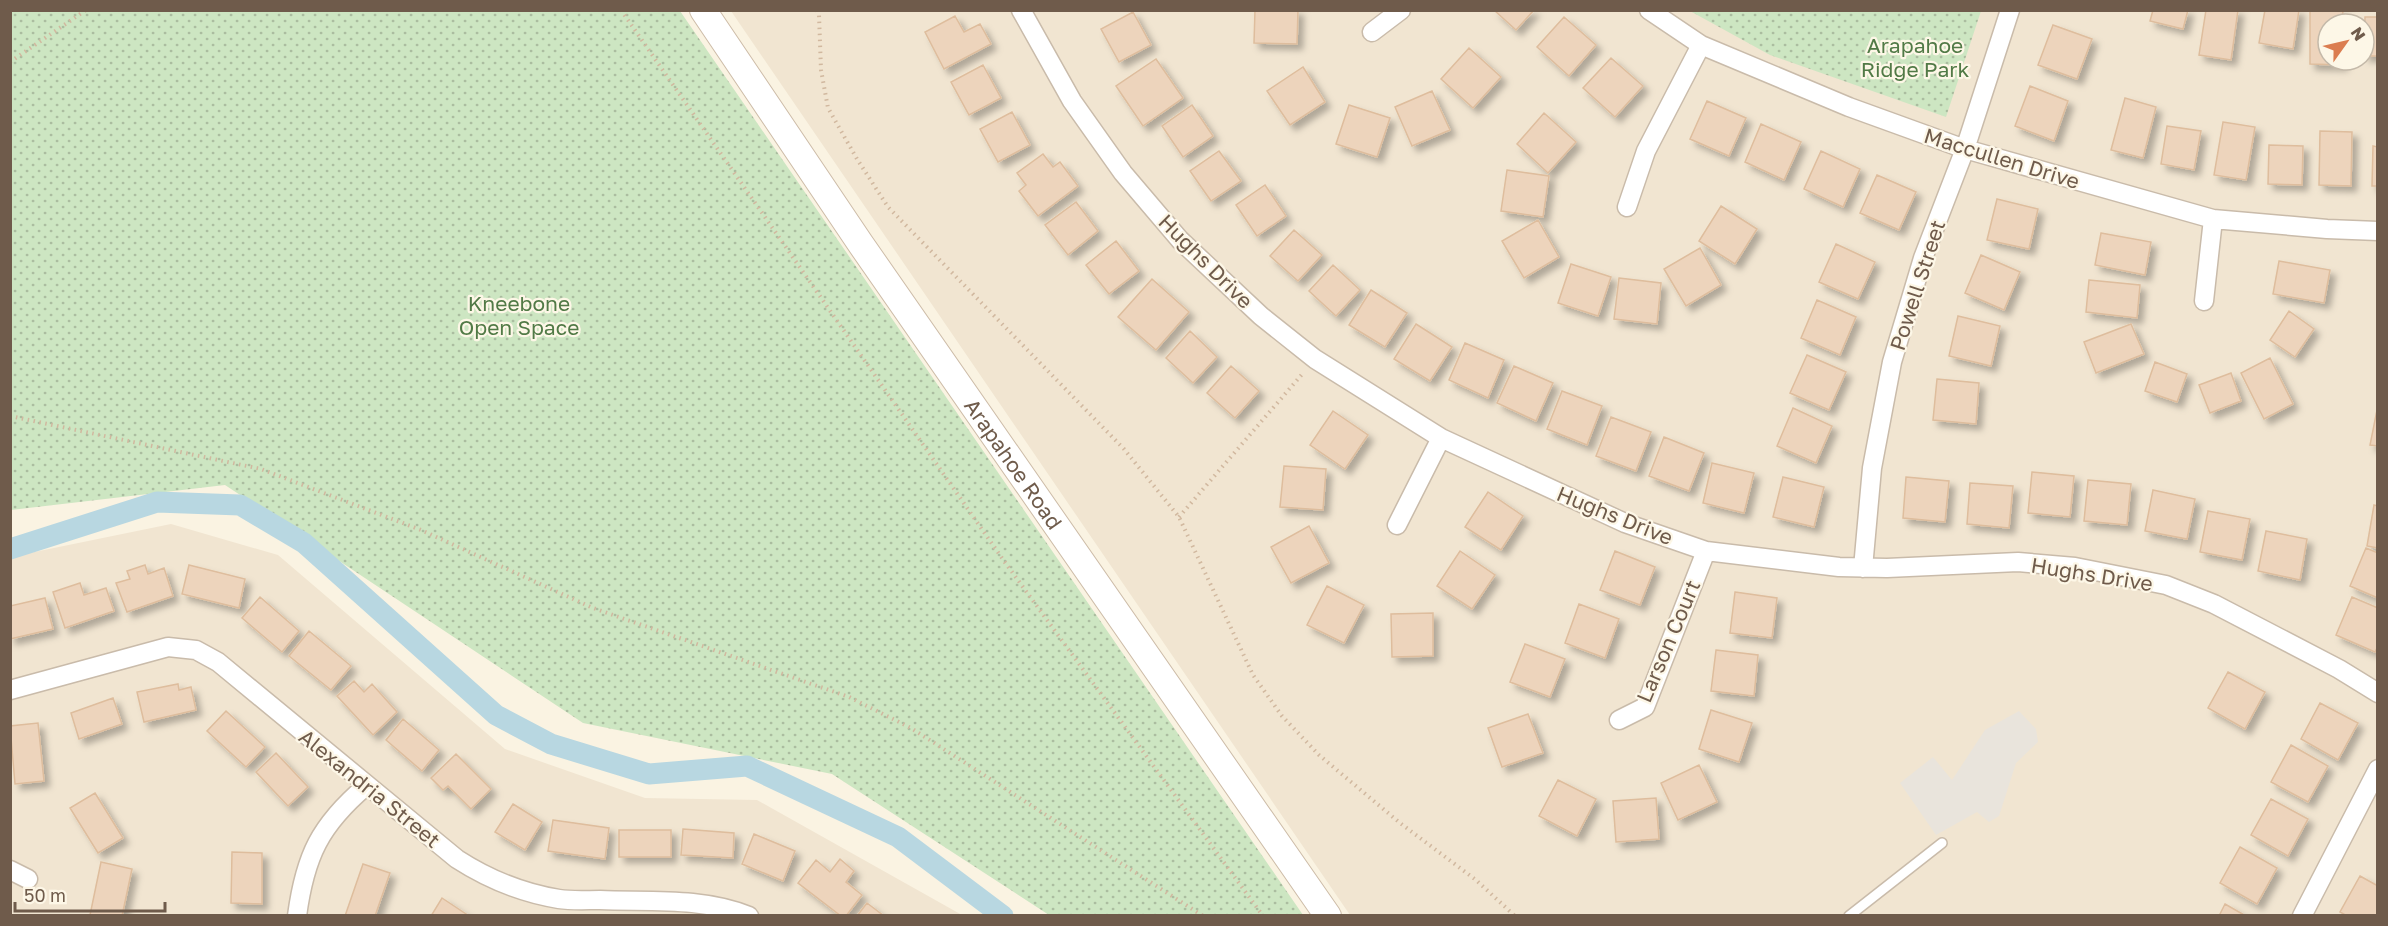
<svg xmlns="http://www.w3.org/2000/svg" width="2388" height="926" font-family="'Golos Text',sans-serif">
<defs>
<pattern id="green-dots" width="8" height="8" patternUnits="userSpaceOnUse" patternTransform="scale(1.5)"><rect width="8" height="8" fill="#cde6c2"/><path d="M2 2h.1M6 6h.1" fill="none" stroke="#abbda0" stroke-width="1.8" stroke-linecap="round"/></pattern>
<filter id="shadow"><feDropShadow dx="5.5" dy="5.5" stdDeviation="3" flood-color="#0004"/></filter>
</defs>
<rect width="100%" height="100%" fill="#faf3e2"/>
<!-- residential -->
<path fill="#f1e5d1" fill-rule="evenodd" d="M731,11H2377V915H1350ZM2328,24H2364V60H2328Z
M171,524L278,555L505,749L645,798L757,800L962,915H11L10,557Z"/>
<!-- industrial -->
<path fill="#e9e4dc" d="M2019,711L2036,729L2038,742L2016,763L1999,816L1989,822L1977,812L1936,835L1900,783L1933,757L1952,780L1985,730Z"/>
<!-- green -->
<path fill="url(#green-dots)" d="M10,11H680L1303,915H1049L832,774L583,723L225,485L11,510Z
M1690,11H1981L1946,117L1770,55Z"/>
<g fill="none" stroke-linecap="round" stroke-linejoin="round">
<!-- canal -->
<path stroke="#b8d7e1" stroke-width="21" d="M10,549L157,502L240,505L304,543L496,715L551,744L649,774L747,766L898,837L1003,916"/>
</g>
<!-- building -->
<path fill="#edd4bc" stroke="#debd9d" stroke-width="1.5" filter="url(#shadow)" d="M1255,10H1298L1297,44L1254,43Z
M1494,10H1534L1516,30Z
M2153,10H2188L2183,29L2150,21Z
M2206,10H2238L2231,60L2199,55Z
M2265,10H2299L2293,49L2259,43Z
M2310,10L2343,11L2342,24H2328V60H2342V65L2310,64Z
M1133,12L1151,45L1119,62L1101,29Z
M955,16L964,32L980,24L991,44L944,69L925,32Z
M1564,17L1596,45L1569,76L1537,47Z
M2365,17H2378V56H2364Z
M2053,25L2092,39L2077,79L2038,65Z
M1469,48L1501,77L1473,108L1441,79Z
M1611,58L1643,86L1615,117L1583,88Z
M1156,59L1183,98L1143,126L1116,86Z
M983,65L1001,98L969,115L951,82Z
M1303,67L1325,102L1290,125L1267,91Z
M2030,86L2068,101L2054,141L2015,126Z
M1432,91L1450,130L1412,146L1395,107Z
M2125,98L2156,107L2143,158L2111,150Z
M1707,101L1746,118L1729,156L1690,139Z
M1192,105L1213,136L1183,157L1162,126Z
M1349,105L1390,118L1377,157L1336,144Z
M1012,112L1030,145L998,162L980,129Z
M1544,113L1576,142L1548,173L1517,144Z
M2223,122L2255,127L2246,180L2214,175Z
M1761,124L1801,142L1784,180L1745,162Z
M2167,126L2201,131L2194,170L2161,164Z
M2320,131L2352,132L2351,186L2319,185Z
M2269,145L2303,146L2302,185L2268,184Z
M2373,146L2378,147V186H2372Z
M1219,151L1241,181L1211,201L1190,171Z
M1821,151L1860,169L1843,207L1804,189Z
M1043,154L1053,167L1060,162L1078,186L1038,216L1019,191L1026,185L1017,173Z
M1507,170L1549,176L1543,217L1501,211Z
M1877,175L1916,192L1899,230L1860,213Z
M1265,185L1286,216L1257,236L1236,205Z
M1997,199L2038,209L2029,249L1987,240Z
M1076,202L1098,231L1068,255L1045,225Z
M1721,206L1757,229L1735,264L1699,241Z
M1538,220L1559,257L1524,278L1502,241Z
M1294,230L1322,255L1298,281L1270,256Z
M2101,233L2151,242L2145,275L2095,265Z
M1116,241L1139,271L1109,294L1086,265Z
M1836,244L1875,262L1858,299L1819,282Z
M1700,248L1721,285L1686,306L1664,269Z
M1981,255L2020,272L2004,310L1965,293Z
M2279,261L2330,270L2324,303L2273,294Z
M1571,264L1611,277L1598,316L1558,303Z
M1333,265L1360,290L1336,316L1309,291Z
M1619,278L1661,283L1657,324L1614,319Z
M1152,279L1189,312L1156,350L1118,317Z
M2089,280L2140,285L2137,318L2086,312Z
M1371,290L1407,313L1385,347L1349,325Z
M1817,300L1856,317L1840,355L1801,338Z
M2289,311L2314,329L2295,357L2270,340Z
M1958,316L2000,326L1991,366L1949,356Z
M1416,324L1452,347L1430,381L1394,359Z
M2131,324L2144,354L2096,373L2084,342Z
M1190,331L1217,357L1193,383L1166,358Z
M1465,343L1504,360L1488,398L1449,380Z
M1807,355L1846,372L1829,410L1790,393Z
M2270,358L2293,404L2264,419L2241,373Z
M2155,362L2187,374L2177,402L2145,391Z
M1231,366L1259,391L1235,418L1207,393Z
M1514,366L1553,383L1536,421L1497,403Z
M2231,373L2241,401L2210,413L2199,385Z
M1937,379L1979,383L1976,424L1933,420Z
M1562,391L1602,406L1587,445L1547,429Z
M2378,405V446L2370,445Z
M1793,408L1832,426L1816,463L1777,446Z
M1333,411L1368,435L1345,469L1310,445Z
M1611,417L1651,432L1636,471L1596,456Z
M1664,437L1704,453L1689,491L1649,476Z
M1712,463L1754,473L1744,513L1703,503Z
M1284,466L1326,469L1323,510L1280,507Z
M2032,472L2074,476L2070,517L2028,513Z
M1783,477L1824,487L1814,527L1773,517Z
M1906,477L1949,481L1945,522L1903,518Z
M2088,480L2131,484L2127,525L2084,521Z
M1970,483L2013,486L2009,528L1967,524Z
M2153,490L2195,499L2187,539L2145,531Z
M1488,492L1523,516L1501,550L1465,527Z
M2374,505L2378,506V548L2367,546Z
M2208,511L2250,519L2242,560L2200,552Z
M1309,526L1329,563L1291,583L1271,547Z
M2266,531L2307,539L2300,580L2258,571Z
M2366,548L2378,553V598L2350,586Z
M1460,551L1495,575L1472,609L1437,586Z
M1615,551L1655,567L1640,605L1600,590Z
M145,565L148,574L164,568L173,596L127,612L116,583L130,579L127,571Z
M189,565L245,579L239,608L182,594Z
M80,583L84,595L106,588L114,611L65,628L53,592Z
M1327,586L1364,605L1344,643L1307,625Z
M1735,592L1777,598L1772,638L1730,633Z
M260,597L299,631L282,652L242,618Z
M2352,597L2378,608V646L2375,652L2336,635Z
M45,598L53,629L10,639V606Z
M1579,604L1619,619L1605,658L1565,643Z
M1433,613V656L1392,657L1391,614Z
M309,631L351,666L331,690L289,656Z
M1525,644L1565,659L1550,697L1510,682Z
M1716,650L1758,655L1754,696L1711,691Z
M2228,672L2265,692L2245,729L2208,708Z
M354,681L364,692L372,684L397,712L373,735L337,696Z
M178,684L179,690L191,687L196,710L144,722L137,692Z
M113,698L122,724L79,739L71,713Z
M2320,703L2358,723L2338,760L2301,739Z
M1711,710L1752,723L1739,762L1699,749Z
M226,711L265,747L246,767L207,731Z
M1528,714L1543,753L1502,767L1488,728Z
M403,719L439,750L422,771L386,740Z
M38,723L44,781L15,784L10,726Z
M2291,745L2328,766L2308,802L2271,782Z
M276,753L308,787L288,806L256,772Z
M456,754L491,789L471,809L448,786L443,790L431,778Z
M1699,765L1717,802L1678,820L1661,783Z
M1558,780L1596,799L1577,836L1539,816Z
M95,793L123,838L98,853L70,808Z
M1656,798L1659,839L1616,842L1613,801Z
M2271,799L2308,819L2288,856L2251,835Z
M513,804L542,822L525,850L495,832Z
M553,820L609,828L605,859L548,851Z
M683,829L734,833L733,858L681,855Z
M619,830H671V857H619Z
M754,834L795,851L783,881L742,864Z
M2240,847L2277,868L2257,904L2220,883Z
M232,852L262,853V904L231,903Z
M840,859L854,871L846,882L862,895L846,916H841L798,883L816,860L830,872Z
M101,862L132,869L122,916L90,915Z
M363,864L390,873L375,916H345Z
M2360,876L2378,886V916H2347L2340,912Z
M442,898L469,916H431Z
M867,903L884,916H857Z
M2225,904L2246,916H2219Z"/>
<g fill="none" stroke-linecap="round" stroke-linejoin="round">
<defs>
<path id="lane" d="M1849,916L1942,843"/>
<path id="street" d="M1021,10L1072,101L1123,173L1180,240L1261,316L1315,359L1441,438L1625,523L1706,551L1839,567L1887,568L2018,562L2075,567L2166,585L2214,604L2339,669L2378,693
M1649,10L1701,45L1849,107L1965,149L2213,219L2327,229L2378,231
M1372,32L1401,10
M1627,207L1646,151L1701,45
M2204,301L2213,219
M1397,525L1441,438
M1863,568L1872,468L1892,362L1923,258L1965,149L2010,10
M10,690L168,647L196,650L218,662L457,859C488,879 522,893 559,899C572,901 586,900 600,900C650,902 702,897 749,916
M1619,720L1645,707L1706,551
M10,870L28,879
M297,916C305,856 320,825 366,786
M2302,916L2378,769"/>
<g id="secondary">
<path id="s1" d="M703,10L860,243L1328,916"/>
</g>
</defs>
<!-- lane casing -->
<use href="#lane" stroke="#c9bbaa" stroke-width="12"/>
<!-- street casing -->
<use href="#street" stroke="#c9bbaa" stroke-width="21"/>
<!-- secondary casing -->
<use href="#secondary" stroke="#cdbca8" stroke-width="28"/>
<!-- path -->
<path stroke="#d1b89f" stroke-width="4" stroke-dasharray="1.5 4.5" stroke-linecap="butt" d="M621,10L1004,561L1263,916
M817,10L819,15L821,70L828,108L857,159L888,207L1124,449L1179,517L1253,675L1282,716L1319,755L1400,823L1476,880L1515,916
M10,62L86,10
M10,416L261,469L421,530L593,608L849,697L911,728L1203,916
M1179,517L1304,372"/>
<!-- lane -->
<use href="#lane" stroke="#fff" stroke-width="9"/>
<!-- street -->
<use href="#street" stroke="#fff" stroke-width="18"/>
<!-- secondary -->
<use href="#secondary" stroke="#fff" stroke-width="26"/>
</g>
<g text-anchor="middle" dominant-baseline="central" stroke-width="4.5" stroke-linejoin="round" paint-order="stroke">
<!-- park labels -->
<g font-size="21" fill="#517a46" stroke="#fdf7e7">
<text x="1915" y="45">Arapahoe<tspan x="1915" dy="24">Ridge Park</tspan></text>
<text x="519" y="303">Kneebone<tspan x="519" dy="24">Open Space</tspan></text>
</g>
<!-- street labels -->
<g font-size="21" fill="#6f5b4b" stroke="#fdf7e7">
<text transform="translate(2002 158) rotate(17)">Maccullen Drive</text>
<text transform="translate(1206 261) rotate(45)">Hughs Drive</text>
<text transform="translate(1917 285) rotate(-72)">Powell Street</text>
<text stroke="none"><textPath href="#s1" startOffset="550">Arapahoe Road</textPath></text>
<text transform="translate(1615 515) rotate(22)">Hughs Drive</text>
<text transform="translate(2092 574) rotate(9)">Hughs Drive</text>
<text transform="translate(1668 641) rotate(-67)">Larson Court</text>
<text transform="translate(370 788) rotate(39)">Alexandria Street</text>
</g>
</g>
<!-- border -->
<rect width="2388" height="926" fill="none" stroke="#6f5b4b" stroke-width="24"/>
<!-- north arrow -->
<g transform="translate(2346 42) rotate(56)"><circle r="28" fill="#fdf7e7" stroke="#c4b9a9" stroke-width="1.5"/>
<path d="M0-4.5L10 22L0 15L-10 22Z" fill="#db7d50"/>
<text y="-9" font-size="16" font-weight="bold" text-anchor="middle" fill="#6f5b4b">N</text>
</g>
<!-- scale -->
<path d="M15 902v9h150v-9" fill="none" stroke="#6f5b4b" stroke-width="3"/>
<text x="24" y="902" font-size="18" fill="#6f5b4b" stroke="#fdf7e7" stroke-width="4.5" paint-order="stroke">50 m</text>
</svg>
